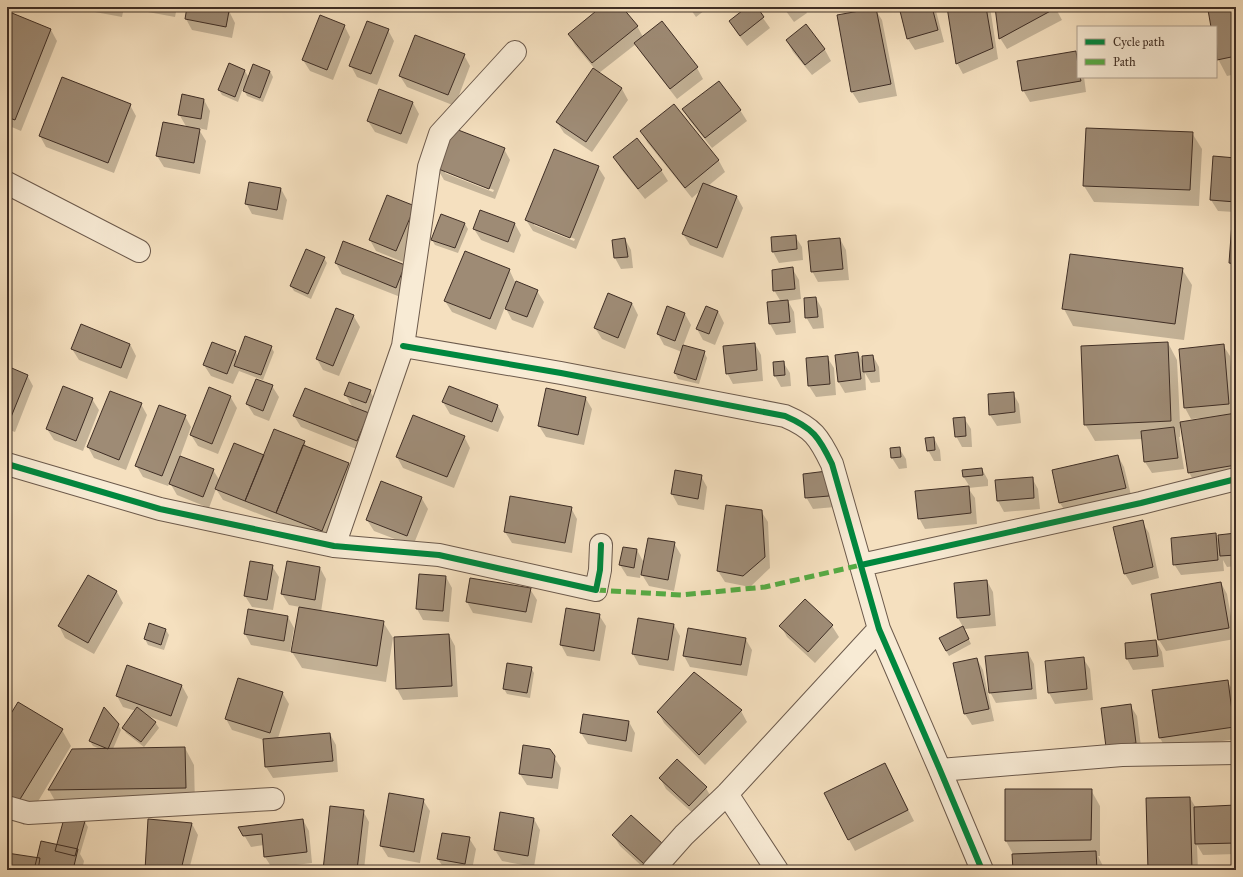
<svg xmlns="http://www.w3.org/2000/svg" width="1243" height="877" font-family="'IM FELL Great Primer',serif">
<rect width="100%" height="100%" fill="#f5e0bf"/>
<filter id="stains"><feTurbulence type="fractalNoise" baseFrequency=".005" numOctaves="4"/><feColorMatrix values="0 0 0 0 .2 0 0 0 0 .09 0 0 0 0 .02 0 0 0 .5 -.17"/></filter>
<radialGradient id="worn" r=".72"><stop offset=".6" stop-color="#630" stop-opacity="0"/><stop offset="1" stop-color="#630" stop-opacity=".3"/></radialGradient>
<!-- shadow -->
<path fill="#0003" fill-rule="evenodd" d="M92,7H124L122,17L95,12Z
M136,7H177L175,17L137,10Z
M188,7H231L230,13L235,23L232,38L192,30L186,19Z
M602,7H621L637,26L643,37L662,22L697,68L703,79L677,99L642,54L636,44L599,73L622,89L628,100L592,152L564,133L557,122L594,68L575,45L569,34Z
M689,7H709L696,17Z
M749,7H755L770,28L747,46L737,33L730,22Z
M783,7H803L807,13L794,22Z
M900,7H935L944,42L915,50L908,39Z
M948,7H990L998,59L963,74L957,63Z
M996,7H1055L1062,20L1007,49L1000,38Z
M1229,7H1236V74L1227,76L1218,59L1216,49V27H1212Z
M875,9L882,20L897,96L859,103L852,92Z
M7,13L51,30L57,41L21,131L7,125Z
M344,25L350,37L333,80L310,71L303,60Z
M806,26L825,50L831,61L812,75L793,52L787,41Z
M388,30L394,41L377,85L357,77L351,66Z
M1075,52L1078,57V77H1084L1086,92L1030,102L1023,90Z
M464,55L470,66L455,106L407,87L400,76Z
M229,65L245,71L249,78L270,71L273,77L263,102L247,96L243,88L238,102L222,95L219,90Z
M380,90L413,103L419,114L407,144L375,132L368,121Z
M204,100L210,111L207,130L198,128L206,141L200,174L164,167L157,156L187,128L179,114Z
M130,105L136,116L114,173L46,147L40,136Z
M674,105L719,161L725,172L708,186L737,197L743,208L723,258L690,245L683,234L700,191L692,198L647,142L641,131Z
M683,109L740,110L747,121L712,148L690,121Z
M1192,133L1202,149L1199,206L1094,202L1084,186Z
M504,149L510,160L495,199L444,180L437,168ZM445,171L494,190L493,192L445,173Z
M614,157L661,170L668,181L645,199L621,169Z
M1236,159V274L1230,263L1234,212L1218,211L1211,200Z
M598,167L605,178L576,249L533,231L526,220ZM534,223L575,239L574,241L534,225Z
M281,189L287,200L283,220L252,214L246,203Z
M388,196L421,218L403,262L376,251L370,240Z
M481,211L515,224L521,235L514,253L481,240L474,229Z
M465,224L468,229L458,253L435,245L432,240Z
M795,236L802,247L803,260L779,263L773,252Z
M625,239L631,250L633,268L621,269L615,258L613,241Z
M840,239L846,250L849,280L818,282L812,271Z
M1071,255L1182,269L1192,285L1184,340L1073,326L1064,309Z
M324,258L327,263L311,299L294,291L291,286Z
M336,263L405,266L403,298L342,274Z
M792,268L799,280L801,299L788,301L794,312L796,333L776,335L770,324L781,302L774,290Z
M509,269L515,282L537,291L544,302L533,328L512,320L505,307L496,330L452,312L445,301Z
M816,298L822,309L824,328L813,329L806,317Z
M632,303L638,315L625,349L602,339L595,328Z
M668,307L685,314L691,325L683,346L704,352L707,358L699,384L678,379L675,373L682,352L664,345L658,334Z
M718,311L724,323L715,345L703,340L697,329Z
M353,315L360,327L339,376L323,370L317,359Z
M1168,343L1177,360L1180,423L1202,420V418L1191,419L1185,408L1180,350L1223,345L1230,356L1235,414H1236V477L1195,484L1189,472L1181,424H1180V437H1179L1184,469L1152,473L1145,462L1143,439L1095,441L1085,424Z
M130,344L136,356L127,379L79,360L72,349Z
M755,344L761,355L763,381L733,384L727,373Z
M271,347L274,352L263,380L239,371L233,384L211,376L204,365L236,352L238,357Z
M858,353L864,364L873,356L879,367L880,382L871,383L865,373L866,390L845,393L838,381Z
M827,357L834,368L836,395L816,397L809,386Z
M783,362L790,373L791,386L781,387L775,376Z
M7,368L27,375L33,386L15,432L7,429Z
M272,386L279,397L269,421L254,415L247,404Z
M449,387L498,406L504,417L498,432L450,414L443,402Z
M370,391L376,402L372,414L367,412L374,425L364,452L301,427L294,416L353,408L345,394Z
M1013,393L1019,404L1021,423L997,426L990,415Z
M230,396L237,408L218,454L198,446L191,435Z
M585,397L592,409L584,445L546,437L539,426Z
M92,399L99,410L83,451L54,440L47,429Z
M141,404L147,415L126,470L94,458L88,447Z
M185,416L191,427L180,457L213,470L220,481L264,457L304,442L307,447L348,463L355,475L328,541L223,500L216,489L209,508L177,495L170,483L168,486L143,477L136,465Z
M964,418L971,429L972,447H962L956,436Z
M464,436L470,448L454,488L403,468L397,457Z
M934,438L940,450L941,461H934L928,450Z
M899,448L906,459L907,468L899,469L892,458V449Z
M1118,456L1124,467L1132,499L1067,514L1060,503L1053,471Z
M982,469L988,480V486L968,488L975,498L977,524L925,529L919,518L916,492L970,487L963,476Z
M676,471L701,476L707,487L704,510L678,505L672,494Z
M826,472L835,507L813,509L806,497Z
M1032,478L1038,489L1040,509L1004,512L998,501L996,481Z
M421,497L428,509L413,546L374,531L367,520Z
M571,508L577,519L572,553L512,543L505,532Z
M761,511L768,522L770,568L750,587L725,582L718,571Z
M1142,522L1149,533L1159,578L1132,585L1125,574Z
M1215,534L1220,542L1236,534V566L1227,567L1223,560L1224,571L1181,575L1174,564Z
M674,543L681,555L674,591L649,586L641,573L640,578L627,576L620,565L623,548L637,550L644,563Z
M272,566L279,577L273,610L252,607L245,596Z
M320,568L326,579L321,612L383,622L393,638L386,682L302,668L292,652L300,607L289,605L282,594Z
M88,576L117,592L123,603L94,654L65,638L59,626Z
M446,577L452,588L449,622L423,620L417,609Z
M987,581L993,592L996,626L964,629L971,644L949,656L946,651L963,627L958,618Z
M1221,583L1227,594L1235,639L1166,651L1159,640Z
M530,589L537,600L532,623L473,613L467,602Z
M805,600L832,626L839,637L815,663L787,637L781,626Z
M249,611L288,617L294,628L290,652L251,645L245,634Z
M599,615L606,626L600,661L567,656L561,645Z
M150,624L166,630L169,635L164,650L148,645L145,639Z
M674,625L680,636L674,671L639,665L633,654Z
M449,635L455,646L458,697L403,700L397,689Z
M745,638L752,650L747,676L690,667L684,656Z
M1156,641L1162,652L1164,667L1133,670L1127,659Z
M1028,653L1034,664L1037,699L996,703L990,692Z
M1083,658L1090,669L1093,700L1055,704L1049,693Z
M977,659L983,670L994,721L972,725L965,714L954,664Z
M128,666L182,686L188,697L177,727L148,716L155,722L159,728L144,747L126,733L123,728L136,711L123,707L117,696Z
M531,668L534,673L530,698L507,694L504,689Z
M1227,681L1234,692L1236,709V739L1166,749L1160,738Z
M282,692L289,704L278,738L330,734L336,745L338,772L273,778L266,767L264,740L232,730L226,719Z
M1130,705L1137,716L1142,754L1107,747Z
M741,711L747,722L705,765L664,723L658,712Z
M7,722L62,730L71,746L24,825L7,815Z
M629,722L635,733L632,752L588,744L581,733Z
M118,725L121,730L113,749L185,748L194,765L195,804L58,806L49,790L100,749L93,746L90,741Z
M554,757L561,768L558,789L527,785L520,774Z
M891,775L914,821L855,851L849,840Z
M660,778L706,788L712,799L696,816L666,789Z
M1091,790L1100,806V856H1098L1105,870H1014L1013,854L1006,841Z
M1190,798L1196,808L1236,806V854L1203,855L1197,845L1198,870H1149Z
M423,800L430,811L420,863L388,857L381,846Z
M363,811L369,822L364,870H324Z
M501,813L534,819L540,830L534,867L502,861L495,850Z
M303,820L309,831L312,863L272,868L265,857L264,845L251,847L240,828Z
M85,822L88,827L80,854L84,861L82,870H7V854L38,858L58,845Z
M192,824L198,835L189,870H146Z
M613,835L655,870H646L620,846Z
M469,838L476,849L472,870H445L438,859Z"/>
<!-- building -->
<path fill="#9e8b75" stroke="#3f2e25" d="M187,7H210L229,11L226,27L185,19Z
M601,7H622L638,26L592,63L568,34Z
M747,7H757L764,17L740,36L729,21Z
M899,7H932L938,30L907,39Z
M947,7H986L993,48L956,64Z
M995,7H1055L1056,8L999,39Z
M1224,7H1236V56L1217,60L1216,27H1211L1208,10Z
M876,8L891,84L851,92L837,15Z
M7,11L51,29L15,120L7,117Z
M320,15L345,25L327,70L302,60Z
M367,21L389,29L371,74L349,66Z
M662,21L698,67L670,89L634,43Z
M806,24L825,49L805,65L786,40Z
M415,35L465,54L448,95L399,76Z
M1076,51L1078,65V77H1080L1081,81L1022,91L1017,61Z
M229,63L245,70L235,97L218,90Z
M253,64L270,71L260,98L243,91Z
M593,68L622,88L586,142L556,122Z
M62,77L131,104L108,163L39,136Z
M719,81L741,110L705,138L682,109Z
M379,89L413,102L401,134L367,121Z
M182,94L204,99L201,119L178,115Z
M674,104L719,160L685,188L640,131Z
M163,122L200,129L194,163L156,156Z
M453,128L505,148L489,189L436,168Z
M1086,128L1193,132L1190,190L1083,186Z
M637,138L662,170L638,189L613,157Z
M554,149L599,166L570,238L525,220Z
M1213,156L1236,158V202L1210,200Z
M249,182L281,188L277,210L245,204Z
M703,183L737,196L717,248L682,234Z
M387,195L415,206L396,251L369,240Z
M1233,209H1236V264L1229,263Z
M480,210L515,223L508,242L473,229Z
M441,214L465,223L455,248L431,240Z
M796,235L797,249L772,252L771,237Z
M625,238L628,257L614,258L612,240Z
M840,238L843,269L811,272L808,241Z
M343,241L405,265L396,288L335,263Z
M306,249L325,257L308,294L290,286Z
M465,251L510,269L490,319L444,301Z
M1070,254L1183,268L1175,324L1062,309Z
M793,267L795,289L773,291L772,270Z
M516,281L538,290L527,317L505,309Z
M608,293L632,303L618,338L594,328Z
M816,297L818,317L805,318L804,298Z
M788,300L790,322L769,324L767,302Z
M667,306L685,313L675,341L657,334Z
M706,306L718,311L709,334L696,329Z
M336,308L354,315L333,366L316,359Z
M81,324L130,344L121,368L71,349Z
M245,336L272,346L261,375L234,366Z
M212,342L236,351L227,374L203,365Z
M1168,342L1171,421L1084,425L1081,346Z
M755,343L757,370L726,374L723,346Z
M1224,344L1229,404L1184,408L1179,349Z
M683,345L705,351L696,380L674,373Z
M858,352L861,379L838,382L835,355Z
M873,355L875,371L863,372L862,356Z
M828,356L830,384L808,386L806,358Z
M784,361L785,375L774,376L773,362Z
M7,366L28,375L9,422L7,421Z
M256,379L273,385L263,411L246,404Z
M349,382L371,390L366,403L344,395Z
M63,386L93,398L76,441L46,429Z
M449,386L498,405L492,422L442,402Z
M209,387L231,396L212,444L190,435Z
M305,388L369,413L357,441L293,416Z
M546,388L586,397L578,435L538,426Z
M110,391L142,403L119,460L87,447Z
M1014,392L1015,412L989,415L988,394Z
M159,405L186,415L162,476L135,466Z
M1236,413V465L1188,473L1180,422Z
M413,415L465,436L447,477L396,457Z
M965,417L966,436L955,437L953,418Z
M1174,427L1178,458L1144,462L1141,431Z
M274,429L305,441L276,513L245,501Z
M934,437L935,450L927,451L925,438Z
M234,443L264,455L245,501L215,489Z
M303,445L349,463L322,531L276,513Z
M900,447L901,457L891,458L890,448Z
M1118,455L1126,488L1059,503L1052,470Z
M180,456L214,469L203,497L169,484Z
M982,468L983,475L963,477L962,470Z
M675,470L702,475L698,499L671,494Z
M827,471L829,496L805,498L803,474Z
M1033,477L1034,498L997,501L995,480Z
M381,481L422,497L407,536L366,520Z
M969,486L971,513L918,519L915,491Z
M510,496L572,507L565,543L504,532Z
M726,505L762,510L765,557L743,576L717,571Z
M1143,520L1153,567L1124,574L1113,527Z
M1216,533L1218,560L1173,565L1171,538Z
M1236,533V555L1220,556L1218,535Z
M648,538L675,542L668,580L641,575Z
M623,547L637,549L634,568L619,565Z
M250,561L273,565L267,600L244,596Z
M287,561L320,567L315,600L281,594Z
M419,574L446,576L443,611L416,609Z
M88,575L117,591L88,643L58,626Z
M470,578L531,588L526,612L466,602Z
M987,580L990,615L957,618L954,583Z
M1221,582L1229,628L1158,640L1151,594Z
M805,599L833,625L808,652L779,626Z
M299,607L384,621L377,666L291,652Z
M566,608L600,614L594,651L560,645Z
M248,609L288,616L284,641L244,634Z
M638,618L674,624L668,660L632,654Z
M149,623L166,629L161,645L144,639Z
M963,626L969,639L946,651L939,638Z
M688,628L746,638L741,665L683,656Z
M449,634L452,686L396,689L394,637Z
M1156,640L1158,656L1126,659L1125,643Z
M1028,652L1032,689L989,693L985,656Z
M1084,657L1087,689L1048,693L1045,661Z
M977,658L989,709L964,714L953,663Z
M507,663L532,667L527,693L503,689Z
M127,665L182,685L171,716L116,696Z
M694,672L742,710L699,755L657,712Z
M238,678L283,692L270,733L225,719Z
M1228,680L1234,727L1159,738L1152,690Z
M18,702L63,729L14,809L7,805V720Z
M1131,704L1136,743L1106,747L1101,708Z
M104,707L119,724L108,749L89,741Z
M137,707L156,722L141,742L122,728Z
M583,714L629,721L626,741L580,733Z
M330,733L333,761L265,767L263,739Z
M523,745L550,749L555,756L552,778L519,774Z
M185,747L186,788L48,790L72,749Z
M677,759L707,787L689,806L659,778Z
M885,763L908,810L848,840L824,793Z
M1005,789H1092L1091,840L1005,841Z
M389,793L424,799L414,852L380,846Z
M1190,797L1192,870H1148L1146,798Z
M1236,805V843L1195,844L1194,807Z
M330,806L364,810L357,870H323Z
M500,812L534,818L528,856L494,850Z
M65,815L85,821L75,856L55,851Z
M631,815L663,844L644,864L612,835Z
M148,819L192,823L181,870H145Z
M303,819L307,852L264,857L262,834L243,836L238,827Z
M442,833L470,837L465,864L437,859Z
M41,841L78,849L73,870H34Z
M1096,851L1097,870H1013L1012,854Z
M7,853L40,858L38,870H7Z"/>
<g fill="none" stroke-linecap="round" stroke-linejoin="round">
<defs>
<path id="minor" d="M7,183L139,251
M403,346L561,373L785,416C813,428 819,437 832,464L879,629L940,770L982,870
M7,464L160,509L334,546L439,555L596,590L600,570L601,545
M334,546L403,346L429,167L440,134L515,52
M861,565L1141,503L1236,479
M940,770L1122,755L1236,753
M727,794L777,870
M7,807L28,813L273,799
M653,870L684,835L727,794L879,629"/>
</defs>
<!-- minor casing -->
<use href="#minor" stroke="#6c5a4c" stroke-width="24"/>
<!-- minor -->
<use href="#minor" stroke="#f8ebd5" stroke-width="22"/>
<!-- quiet -->
<path stroke="#56ab44" stroke-width="5" stroke-dasharray="10 5" stroke-linecap="butt" d="M596,590L681,595L765,587L861,565"/>
<defs>
<path id="cycleway" d="M403,346L561,373L785,416C813,428 819,437 832,464L879,629L940,770L982,870
M7,464L160,509L334,546L439,555L596,590L600,570L601,545
M861,565L1141,503L1236,479"/>
</defs>
<!-- cycleway casing -->
<use href="#cycleway" stroke="#f8ebd5" stroke-width="8"/>
<!-- cycleway -->
<use href="#cycleway" stroke="#00873e" stroke-width="6"/>
</g>
<!-- margin -->
<rect width="1243" height="877" fill="none" stroke="#f5e0bf" stroke-width="24"/>
<rect x="8" y="8" width="1227" height="861" fill="none" stroke="#3f2e25" stroke-width="2"/>
<rect x="12" y="12" width="1219" height="853" fill="none" stroke="#3f2e25"/>
<!-- legend -->
<rect x="1077" y="26" width="140" height="52" fill="#f8ebd5" stroke="#ae9f8f"/>
<rect x="1085" y="39" width="20" height="6" fill="#00873e" stroke="#ae9f8f"/>
<text x="1113" y="46" font-size="12" fill="#3f2e25">Cycle path</text>
<rect x="1085" y="59" width="20" height="6" fill="#56ab44" stroke="#ae9f8f"/>
<text x="1113" y="66" font-size="12" fill="#3f2e25">Path</text>
<rect width="100%" height="100%" filter="url(#stains)"/>
<rect width="100%" height="100%" fill="url(#worn)"/>
</svg>
